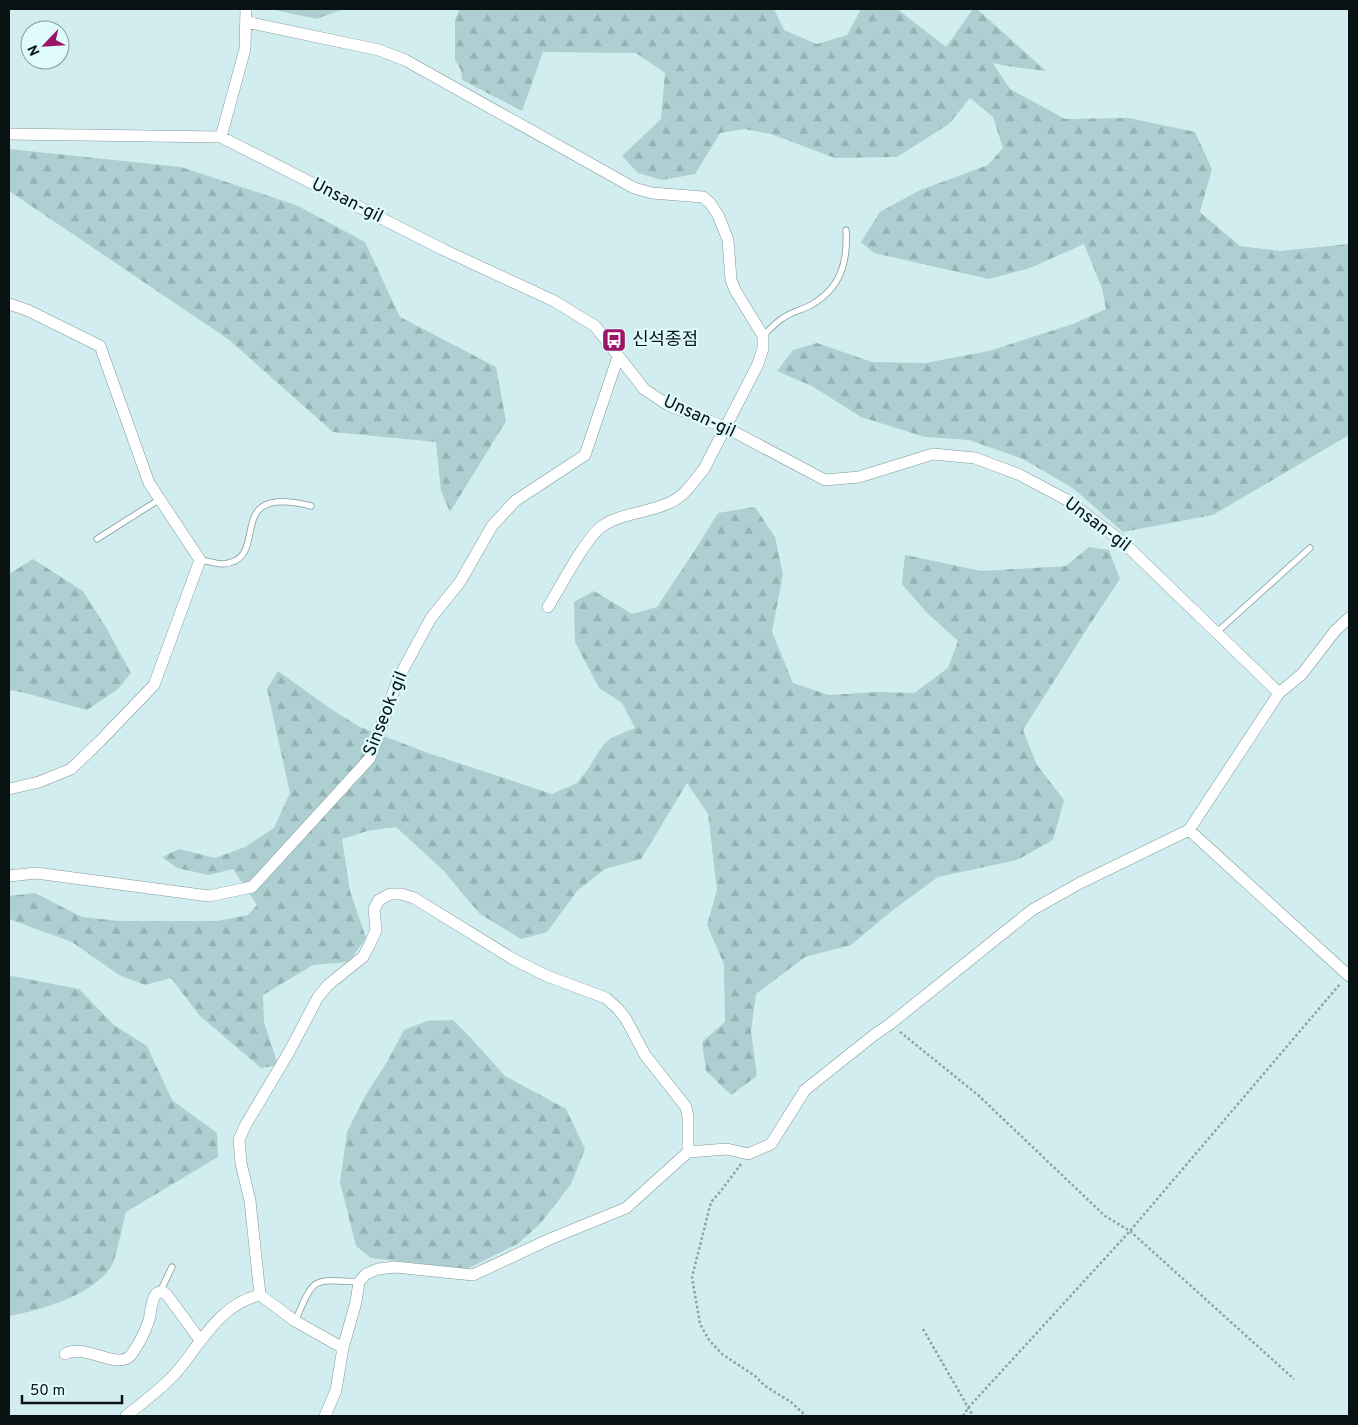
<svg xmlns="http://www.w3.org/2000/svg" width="1358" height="1425" font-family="Overpass,'Noto Sans KR',sans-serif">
<defs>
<pattern id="forest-firs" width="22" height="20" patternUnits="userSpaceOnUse" patternTransform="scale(1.25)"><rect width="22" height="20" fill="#aecfd1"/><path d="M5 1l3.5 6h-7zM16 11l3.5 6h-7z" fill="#94b1b3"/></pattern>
</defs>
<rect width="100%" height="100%" fill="#d2edef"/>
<!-- forest -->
<path fill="url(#forest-firs)" d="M271,9H344L316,19Z
M460,9H774L784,30L817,44L847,35L861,9H897L946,47L973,9H977L1046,71L1007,66L993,63L1010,89L1065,119L1129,118L1195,132L1212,169L1200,212L1240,246L1280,251L1349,244V435L1213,515L1123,532L1074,489L1023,459L969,440L925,437L861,417L812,386L777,371L793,350L817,343L872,362L925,363L989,351L1073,324L1106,309L1102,288L1084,244L1030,268L989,279L874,253L861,242L880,212L918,191L988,165L1003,148L993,117L970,98L949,124L897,157L835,158L771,134L744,129L720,133L695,174L662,180L638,173L622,156L661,119L665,73L636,53L543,52L522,111L462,80L461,70L455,60V19Z
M9,149L181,167L296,205L365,242L400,317L496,367L506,421L450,512L441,491L436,442L333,432L228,339L9,191Z
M755,507L775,537L783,574L772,632L793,683L829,695L878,692L914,693L948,668L958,641L927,613L902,584L905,555L981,571L1066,566L1089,547L1109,550L1120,579L1092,621L1023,730L1037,765L1064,800L1053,840L1017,860L938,877L893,910L851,945L805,957L756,994L751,1031L757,1076L731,1095L706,1071L702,1042L725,1022L724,964L707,925L717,890L708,814L687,783L641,859L605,869L578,890L547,932L521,939L480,914L443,870L396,827L367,831L342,839L350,891L366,938L349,962L313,965L263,995L264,1022L278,1065L261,1068L200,1016L171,978L145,985L119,975L72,942L9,919V896L35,893L82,917L120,921H217L248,915L257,905L233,869L209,875L177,868L162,857L179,849L215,858L245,847L274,828L290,793L267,689L278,671L331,709L360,727L428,753L552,794L577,783L588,769L603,745L611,738L635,728L622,703L599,688L575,642L574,602L594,591L632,614L657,607L695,550L718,513Z
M33,559L83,591L107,629L131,673L118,689L87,710L25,693L9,690V574Z
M12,976L79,989L114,1025L147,1046L172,1100L217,1133L218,1157L126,1212C123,1223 116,1260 111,1267C91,1296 41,1310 9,1316V977Z
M453,1020L469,1036L505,1076L566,1109L585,1149L571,1184L540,1224L519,1243L467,1269L371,1258L356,1246L340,1182L347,1132L365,1096L387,1062L404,1030L427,1021Z"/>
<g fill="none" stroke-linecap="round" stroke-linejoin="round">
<defs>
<path id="lane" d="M763,336C769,330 775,323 783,318C791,312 802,310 811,305C841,288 848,262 846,230
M97,539L160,499
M200,560C208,561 216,564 223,564C274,560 219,483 311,506
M1216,633L1310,548
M160,1292L172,1267
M295,1321C315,1277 310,1279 359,1282"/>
<path id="street" d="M246,22L379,50L405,60L634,188L652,193L703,197L710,203L718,215L728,240L731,280L735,290L763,336V348L758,364L704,469C694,481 684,497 669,503C648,513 620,513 601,527C585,539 560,588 548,607
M9,134L221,137L444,250L554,301L595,326L644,389L668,405L725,427L825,480L859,477L933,454L975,458L1020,475L1067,500L1124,543L1279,693
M221,137L245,49L246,9
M9,304L27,310L100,346L149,483L200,560L154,685L100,741L71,769L39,782L9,789
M1349,618L1335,631L1302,674L1279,693L1189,830L1349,976
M9,876L36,873L209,896L252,887L370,758L398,679L431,618L460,582L492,526L515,501L585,455L618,357
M260,1295L250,1201L241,1163L239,1140L245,1126L289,1052L318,997L328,985L363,957L370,944L376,930L374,909L379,900L390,894H401L414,898L513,959L547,976L606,998L618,1009L626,1019L645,1055L686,1107L688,1117V1152
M65,1354C87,1343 117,1371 131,1355C138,1346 146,1330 149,1320C151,1312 151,1300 156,1294C159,1291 160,1292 163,1292L167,1295L200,1340
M126,1416C142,1403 160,1390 175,1374C201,1344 218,1305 260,1295L295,1321L343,1348
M325,1416L336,1390L343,1348L356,1302L359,1282L366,1274L378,1269L395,1267L473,1275L550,1239L626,1208L688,1152L727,1149L748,1154L771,1144L805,1090L874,1035L890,1024L1032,910L1080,883L1189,830"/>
</defs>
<!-- lane casing -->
<use href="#lane" stroke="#81999b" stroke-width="7"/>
<!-- street casing -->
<use href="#street" stroke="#81999b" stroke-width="12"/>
<!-- path -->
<path stroke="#8ca1a2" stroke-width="2.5" stroke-dasharray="2.5 2.5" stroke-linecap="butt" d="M900,1032L978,1095L1105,1216L1130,1231L1294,1379
M741,1164L720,1192L711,1202L692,1277L700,1324L709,1340L722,1354L755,1376L765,1386L791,1402L806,1416
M923,1329L973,1416
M963,1416L968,1408L1130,1231L1340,984"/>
<!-- lane -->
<use href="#lane" stroke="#fff" stroke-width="5.5"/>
<!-- street -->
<use href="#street" stroke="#fff" stroke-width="11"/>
</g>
<!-- icons -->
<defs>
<symbol id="bus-square" viewBox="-11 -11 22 22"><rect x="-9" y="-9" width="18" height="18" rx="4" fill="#9c1465" stroke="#dffafc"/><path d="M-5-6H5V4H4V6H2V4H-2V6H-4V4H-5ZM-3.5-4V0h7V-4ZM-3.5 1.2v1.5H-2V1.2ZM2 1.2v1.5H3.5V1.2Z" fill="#fff"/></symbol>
</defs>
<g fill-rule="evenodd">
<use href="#bus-square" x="600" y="326" width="28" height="28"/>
</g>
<g text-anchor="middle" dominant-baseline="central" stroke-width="4.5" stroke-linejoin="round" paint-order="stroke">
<!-- street labels -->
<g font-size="18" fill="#091213" stroke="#dffafc">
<text transform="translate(347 201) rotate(27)">Unsan-gil</text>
<text transform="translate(699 417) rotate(25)">Unsan-gil</text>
<text transform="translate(1097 525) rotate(37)">Unsan-gil</text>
<text transform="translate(386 714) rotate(-68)">Sinseok-gil</text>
</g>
<!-- poi labels -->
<g font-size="18" fill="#091213" stroke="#dffafc" text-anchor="start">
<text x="632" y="340">신석종점</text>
</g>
</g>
<!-- border -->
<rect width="1358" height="1425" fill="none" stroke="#091213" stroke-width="20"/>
<!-- north arrow -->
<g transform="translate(45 45) rotate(245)"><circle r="24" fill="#dffafc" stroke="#899d9f"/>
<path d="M0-4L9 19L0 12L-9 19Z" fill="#9c1465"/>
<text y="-8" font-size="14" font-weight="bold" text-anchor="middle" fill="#091213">N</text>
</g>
<!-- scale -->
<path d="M22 1395v8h100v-8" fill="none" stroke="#091213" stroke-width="2.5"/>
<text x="30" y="1395" font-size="15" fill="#091213" stroke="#dffafc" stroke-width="4" paint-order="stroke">50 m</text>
</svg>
